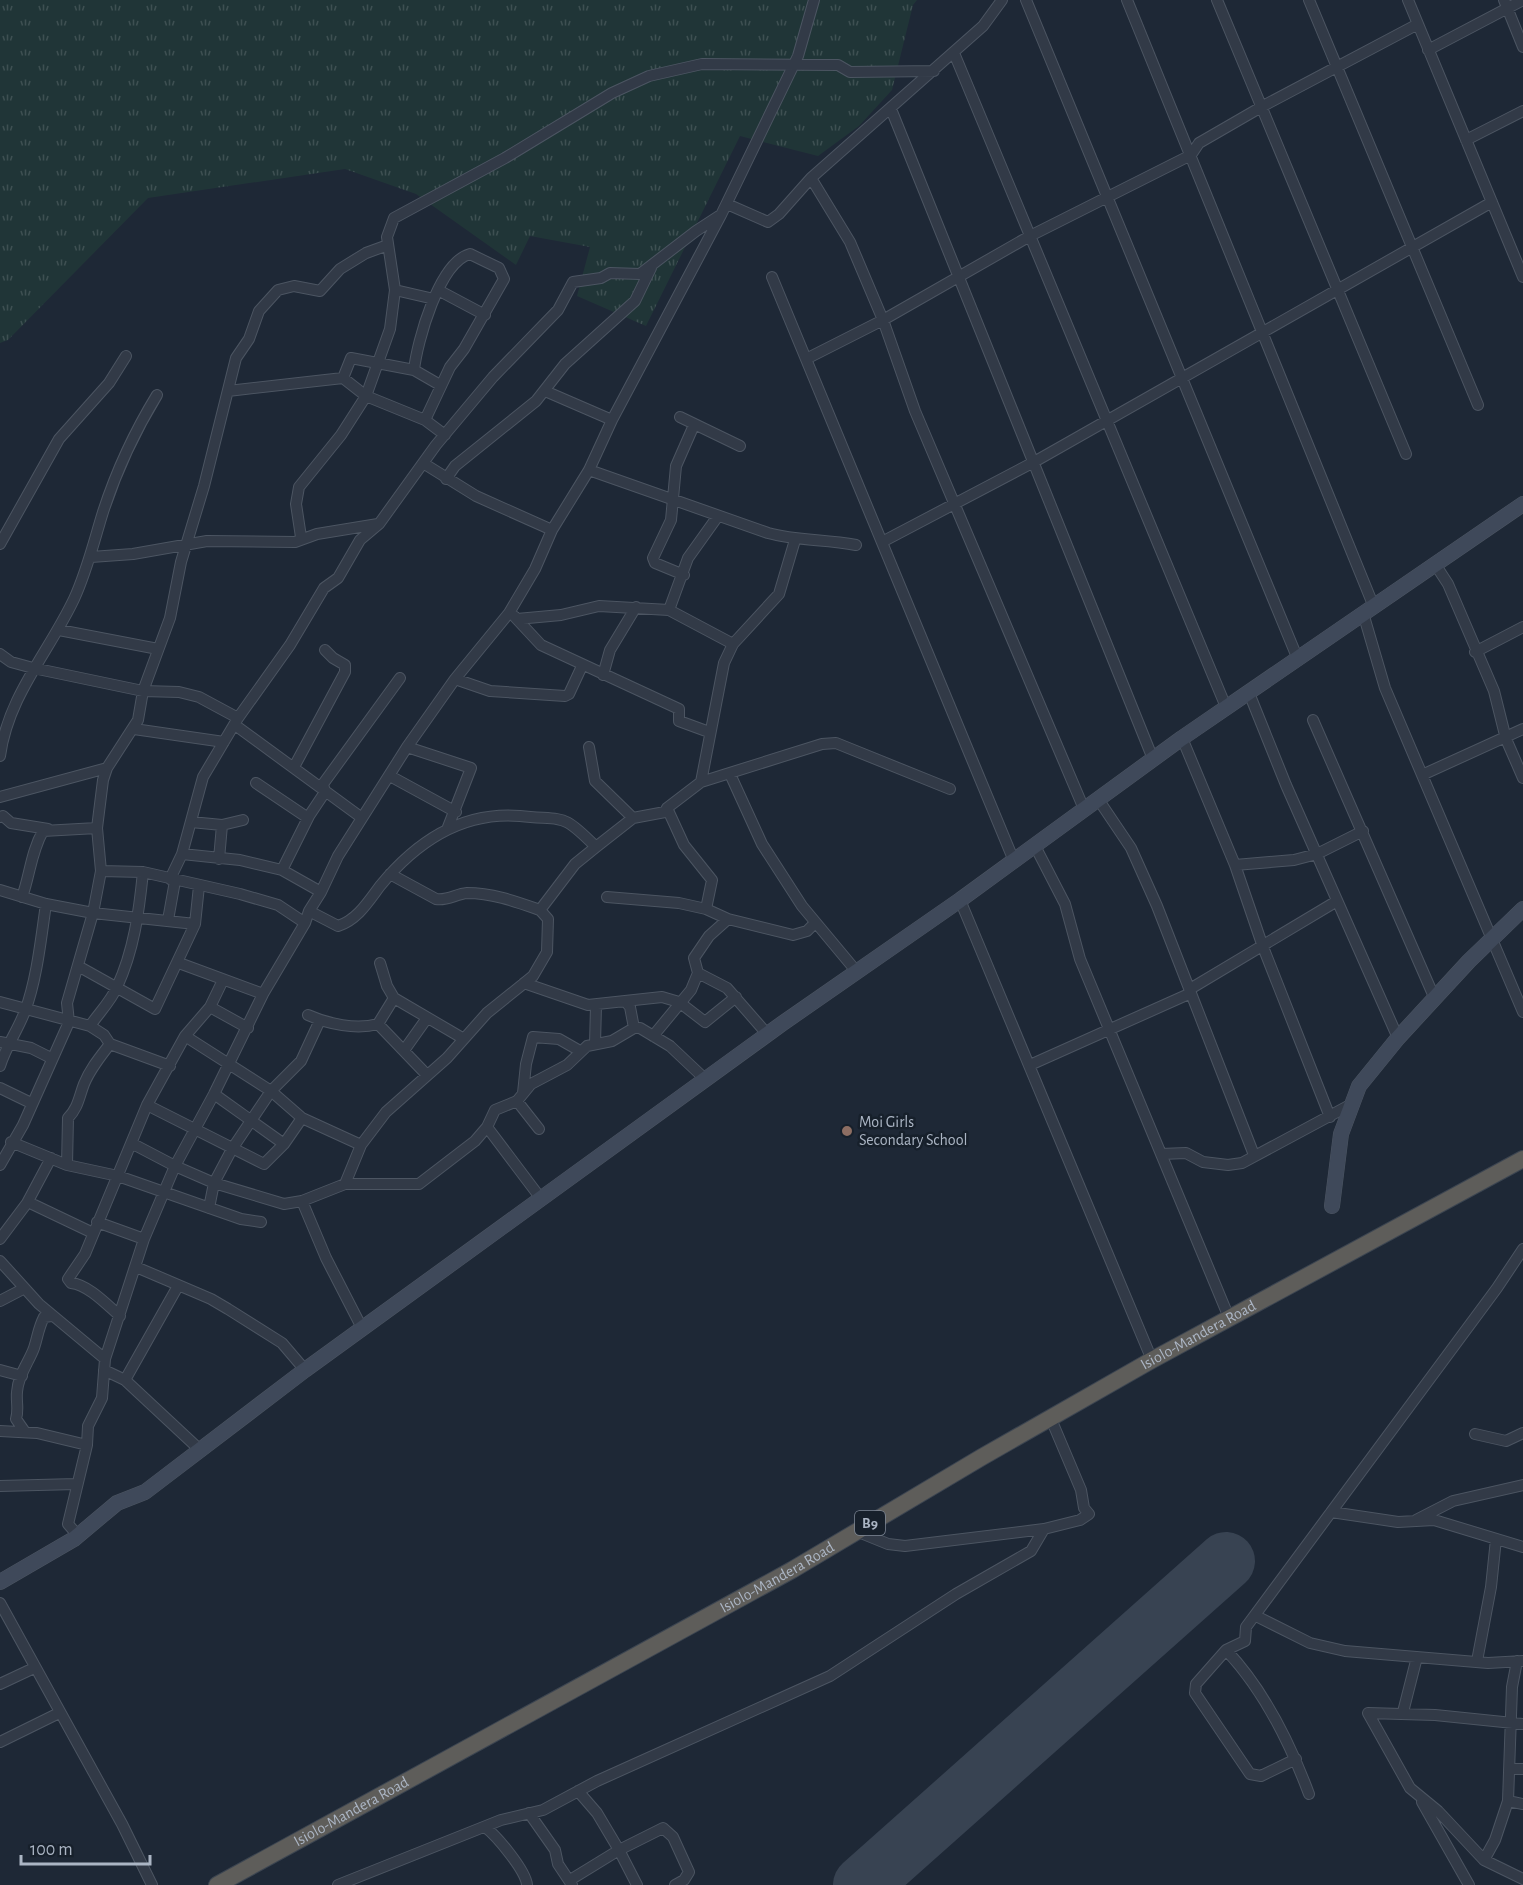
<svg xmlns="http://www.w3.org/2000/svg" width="1523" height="1885" font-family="'Alegreya Sans',sans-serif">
<defs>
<pattern id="grass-tufts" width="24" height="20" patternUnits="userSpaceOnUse" patternTransform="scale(1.5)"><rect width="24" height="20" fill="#203537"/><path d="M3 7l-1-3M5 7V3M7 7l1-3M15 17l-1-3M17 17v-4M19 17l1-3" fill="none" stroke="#3e5052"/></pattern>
</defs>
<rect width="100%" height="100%" fill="#1e2836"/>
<!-- grass -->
<path fill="url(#grass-tufts)" d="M0,0H917L913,5L892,90L859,126L818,156L740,136L646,326L577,296L590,247L530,236L516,265L416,194L345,169L148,198L8,340L0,343Z"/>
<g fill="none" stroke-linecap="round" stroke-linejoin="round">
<!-- runway -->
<path stroke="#384352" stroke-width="58" d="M862,1885L1226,1561"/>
<defs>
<path id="minor" d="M1026,0L1297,657
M1127,0L1374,607
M1217,0L1406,454
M1309,0L1478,405
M1408,0L1523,277
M1504,0L1523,47
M1428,50L1523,0
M954,53L1226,707
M891,109L1153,759
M1466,140L1523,111
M811,178L850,242L883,320L915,411L1084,809
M727,204L768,222L779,214L811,178L983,26L1002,0
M772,277L1014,861
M395,290L434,299
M438,290L485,315
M806,359L883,320L1030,236L1191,155L1199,143L1263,106L1418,24
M414,370L351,358L343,378L366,396L425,420L445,435
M228,391L343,378
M545,391L612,420
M680,417L740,446
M425,420L450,367L464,349L504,279L499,268L470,254C439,262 417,342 414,370L440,385
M423,463L476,496L552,530
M589,470L768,533C797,541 826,539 856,545
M446,479L455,466L536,401L565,364L635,301L651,268
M301,537L296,504L299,487L341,435L366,396L390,329L395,290L387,237L394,218L505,158L612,93L649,76L702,64L838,65L850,72L934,71
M882,542L1034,462L1492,202
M0,544L59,439L109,383L126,356
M91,557L133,554L207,541L295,542L317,534L378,524
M1435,564L1448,584L1494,691L1506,739L1523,778
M684,575L655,563L653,558L671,520L676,466L694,425
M669,610L733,644
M1363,613L1385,688L1523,1012
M514,616L541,645L679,709V721L709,732
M517,619L561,615L599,606L669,610L688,558L718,516
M59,630L158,649
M1475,652L1523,627
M0,654L11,662L33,668L143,691L179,692L199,697L238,718
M603,675L610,650L636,607
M455,679L490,691L565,696L569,694L582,666
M1249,693L1286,785L1398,1038
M1313,720L1435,999
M235,725L362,818
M134,729L224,742
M1182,738L1235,865L1263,947L1330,1117
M407,747L471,768L448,827
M589,747L595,781L633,818
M0,756C8,696 49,652 74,599C87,571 94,541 103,512C116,472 135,431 157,395
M294,767L345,672V665L333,658L325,650
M730,774L762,844L802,906L857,972
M1422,775L1523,729
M390,776L456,812
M701,782L822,744L836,743L950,789
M256,783L308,818
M0,797L107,768
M1098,799L1131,848L1157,906L1254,1155
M667,808L684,845L712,880L706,909
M0,817L3,816L11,823L48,829
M191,822L222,825L243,820
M1035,846L1065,904L1080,959L1230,1320
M182,854L240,860L282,870L321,892
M219,859L222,825
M1235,865L1294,860L1317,854L1363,831
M282,870L309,816L325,792L323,784L400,678
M101,871L143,872L240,894L278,905L305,923
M390,874L436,899C447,901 456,894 467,893C493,893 517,902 540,910
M170,879L182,854L203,777L238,718L290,645L324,588L338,578L360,540L379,524L436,445L493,377L558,310L573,282L601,278L610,273L640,274L696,231L719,216
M0,890L46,904L93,913L195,924L199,886
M22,897C30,875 31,852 43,831L97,828
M607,897L679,903L706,909L728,919L793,935L807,931L815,923
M960,900L1152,1360
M309,911L338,926C357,920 368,902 380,886C416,842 461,811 520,816C566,821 561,812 596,847
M168,920L175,881
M179,963L263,994
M380,963L387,986L394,998L464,1039
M78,966L155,1009L195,924
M698,973L727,988L768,1035
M524,983L588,1005L662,997L679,1002L705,1022L736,997
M1190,989L1337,901
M625,1001L630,1007L634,1028
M0,1002L90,1026L104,1035L110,1044L170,1066
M210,1007L248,1028
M308,1015C328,1024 356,1030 378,1024L394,998
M378,1024L426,1074
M90,1026C98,1014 111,1001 117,987C134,950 139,912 143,872
M185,1036L271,1091L302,1118L361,1145
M653,1036L691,990L698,973L694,958L709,936L728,919
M0,1042L31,1048L51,1058
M595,1044L596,1006
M405,1049L427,1018
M1030,1065L1191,993
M0,1066C6,1046 18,1030 25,1011C37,979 41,938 46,904
M0,1088L31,1103
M523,1093L526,1064L533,1037L559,1039L580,1051
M214,1094L284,1144
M517,1101L539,1129
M147,1105L264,1164L284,1144L302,1118
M487,1127L542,1200
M11,1142L67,1165L118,1176L241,1219L261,1222
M133,1144L175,1166L214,1183L284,1204L302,1201L345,1184H419L475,1141L487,1127L495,1110L517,1101L531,1084L567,1065L587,1046L612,1041L634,1028H640L670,1046L705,1079
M1161,1154L1186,1153L1203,1162L1228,1165L1242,1163L1350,1105
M0,1165L23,1125L69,1022L67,1003L93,913L101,871L97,828L103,780L107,768L138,720L143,691L170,618L181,562L204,486L236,358L249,339L259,311L278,290L294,286L320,291L340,269L366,253L388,245
M67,1165L68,1118C78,1108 79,1097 84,1084C90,1069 100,1057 110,1044
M345,1184L361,1145L386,1112L447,1058L487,1013L533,976L547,952L548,919L540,910L575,864L596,847L633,818L665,812L667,808L701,782L724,663L733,644L779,594L795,540
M302,1201L326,1258L362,1328
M28,1202L93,1233
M209,1208L214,1183L232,1149L271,1091L301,1061L320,1020
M97,1222L144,1239
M0,1239L27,1203L51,1158
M0,1261L39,1304L105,1359
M136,1267L211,1299L228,1309L282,1343L305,1370
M0,1301L23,1289
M120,1316C107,1305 89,1285 71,1283L68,1279L85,1254L147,1105L185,1036L210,1007L223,980
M0,1370L22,1376
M104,1370L125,1380L199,1449
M125,1380L178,1286
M0,1431L37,1433L87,1445
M25,1432L16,1419C19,1409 16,1402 17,1392C18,1375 29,1362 34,1348C38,1336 38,1329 44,1317L52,1316
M1475,1434L1506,1441L1523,1433
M0,1486L76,1484
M1331,1512L1398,1522L1434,1520L1523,1547
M1416,1520L1453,1501L1523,1485
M856,1531L888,1544L905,1546L1044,1529L1080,1520L1089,1514L1084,1508L1081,1490L1051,1419
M74,1539V1531L68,1524L87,1445L88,1426L102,1398L105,1359L144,1239L175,1166L214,1094L263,994L305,923L309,911L321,892L338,856L407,747L455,679L509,613L535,569L552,530L589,470L612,420L721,215L798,56L814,0
M0,1603L122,1824L152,1885
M1256,1616L1310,1643L1345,1651L1488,1663L1523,1661
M1226,1650L1196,1684L1195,1693L1250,1774L1261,1776L1296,1759
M1477,1661L1491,1587L1496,1539
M0,1684L34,1668
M1403,1712L1417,1657
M1523,1724L1435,1715L1368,1713L1410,1788L1438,1811L1484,1860L1523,1879
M0,1742L59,1713
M1509,1769H1523
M1309,1794C1290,1743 1264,1690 1226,1650L1245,1641L1246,1627L1497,1288L1523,1249
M1508,1801L1523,1804
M1422,1802L1469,1885
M529,1813L555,1850L558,1864L572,1885
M485,1827C497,1836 526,1871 527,1885
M1484,1860L1495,1840L1508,1801L1512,1687L1517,1661
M570,1880L619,1850L597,1813L578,1791
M338,1885L501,1820L543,1810L597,1781L830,1676L956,1594L1031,1551L1044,1529
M637,1885L619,1850L663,1828L673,1837L689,1872L684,1880L675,1885"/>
<path id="secondary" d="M1332,1206L1341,1134L1359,1086L1398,1038L1469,961L1523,909
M0,1582L74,1539L117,1503L145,1492L305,1370L783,1023L960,900L1182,738L1523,504"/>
<g id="trunk">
<path id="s1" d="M217,1885L792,1570L982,1457L1152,1360L1523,1159"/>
</g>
</defs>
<!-- minor casing -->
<use href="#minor" stroke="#4c5562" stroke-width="12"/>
<!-- secondary casing -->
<use href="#secondary" stroke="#4c5562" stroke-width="16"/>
<!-- trunk casing -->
<use href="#trunk" stroke="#3c4551" stroke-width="18"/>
<!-- minor -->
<use href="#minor" stroke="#323a47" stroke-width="10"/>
<!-- secondary -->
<use href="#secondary" stroke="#3f495a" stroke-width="15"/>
<!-- trunk -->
<use href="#trunk" stroke="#5e5d5a" stroke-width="16"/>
</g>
<!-- markers -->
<circle fill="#8d6e63" stroke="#17202b" stroke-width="2" cx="847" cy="1131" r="6"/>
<g text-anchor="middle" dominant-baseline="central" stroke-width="5" stroke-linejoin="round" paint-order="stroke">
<!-- shield labels -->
<rect fill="#17202b" stroke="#7f8896" stroke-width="1.5" x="855" y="1511" width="30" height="24" rx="4.5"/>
<g font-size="15" font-weight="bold" fill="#abb5c4">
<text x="870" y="1523">B9</text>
</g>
<!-- poi labels -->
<g font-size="16" fill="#abb5c4" stroke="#17202b" text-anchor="start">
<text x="859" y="1122">Moi Girls<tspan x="859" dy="18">Secondary School</tspan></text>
</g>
<!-- street labels -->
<g font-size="16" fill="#abb5c4" stroke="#17202b">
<text stroke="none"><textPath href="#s1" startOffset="1125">Isiolo-Mandera Road</textPath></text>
<text stroke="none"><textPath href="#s1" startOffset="639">Isiolo-Mandera Road</textPath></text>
<text stroke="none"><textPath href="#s1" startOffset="153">Isiolo-Mandera Road</textPath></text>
</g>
</g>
<!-- scale -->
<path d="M21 1855v9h129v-9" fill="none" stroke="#abb5c4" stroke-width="3"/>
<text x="30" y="1855" font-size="18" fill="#abb5c4" stroke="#17202b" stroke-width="4.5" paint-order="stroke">100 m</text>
</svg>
